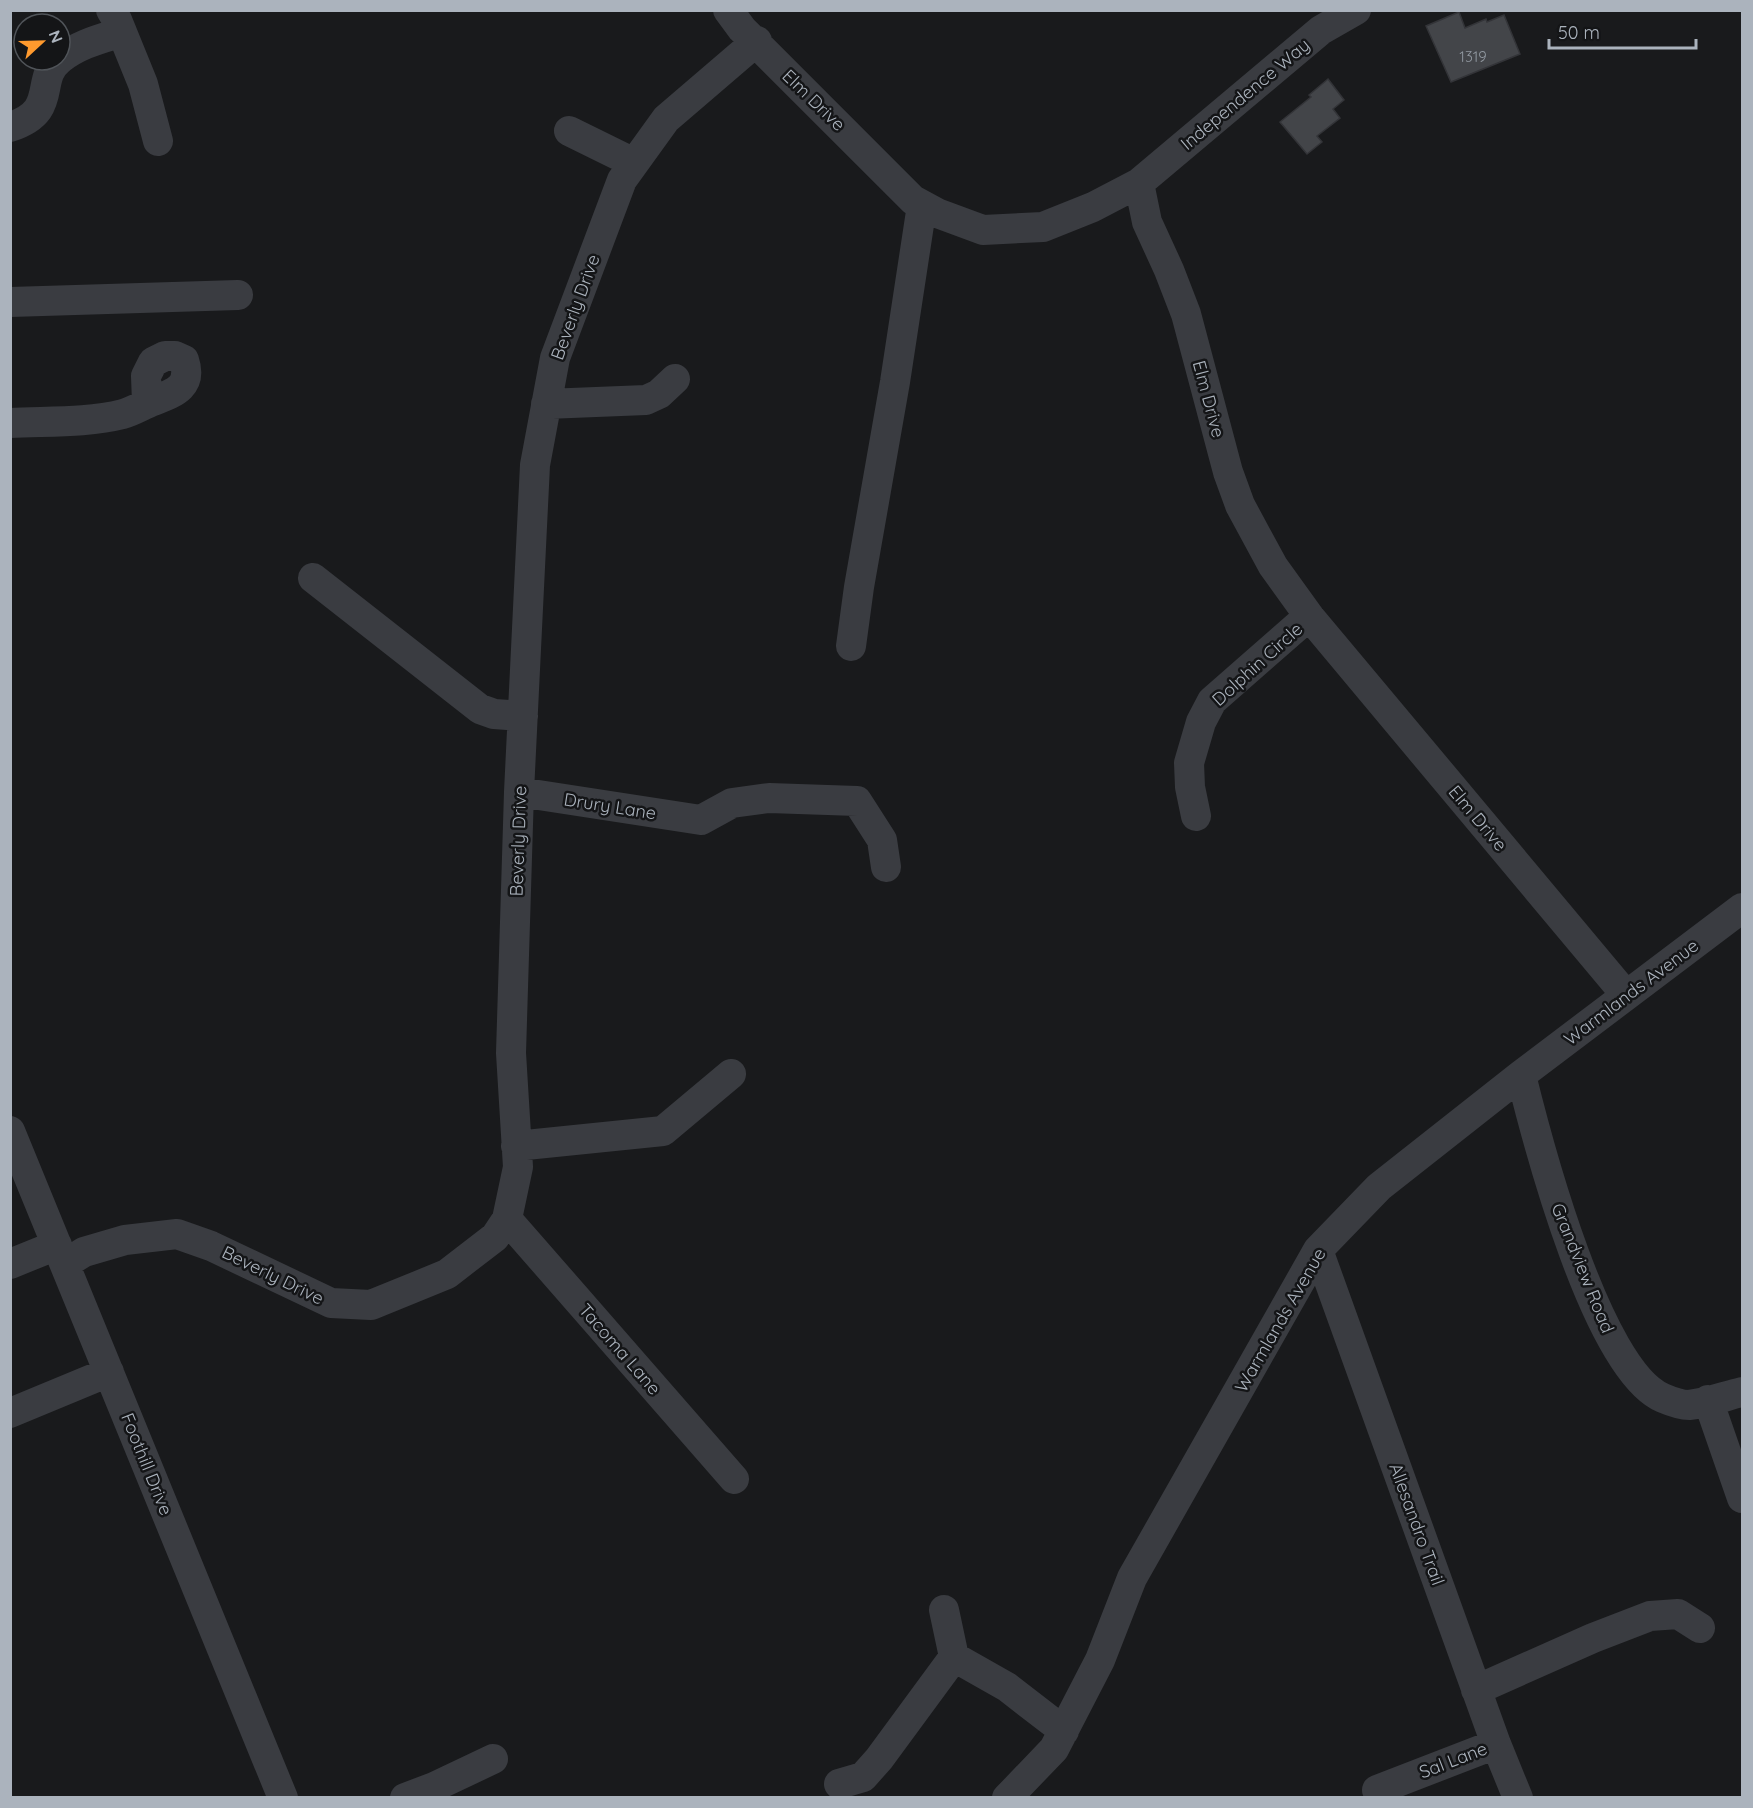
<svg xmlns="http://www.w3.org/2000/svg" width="1753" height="1808" font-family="Quicksand,sans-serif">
<rect width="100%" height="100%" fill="#191a1c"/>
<!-- building -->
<path fill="#434549" stroke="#333438" stroke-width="1.5" d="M1459,12L1465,28L1486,19L1487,22L1504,15L1520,54L1451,82L1426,26Z
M1328,79L1344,100L1333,109L1340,118L1317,136L1322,142L1307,154L1280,122L1311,97L1309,95Z"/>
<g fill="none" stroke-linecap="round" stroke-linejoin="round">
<!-- minor -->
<path stroke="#3a3c41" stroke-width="30" d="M111,10L117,20L143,84L158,141
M728,10L742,29L913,200L937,213L983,230L1043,227L1093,207L1139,183L1321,30L1356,10
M60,59C79,44 100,39 122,32
M10,127C60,111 34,80 59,60
M569,131L634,163
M1139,183L1147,222L1169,270L1186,314L1228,472L1240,505L1273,566L1309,616L1626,995
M10,302L238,295
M546,404L646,400L659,394L675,379
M10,423C47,421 87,423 123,414C133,411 143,405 153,401C174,393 193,387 184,360L175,356H165L153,362L146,376L147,403
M313,578L480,709L494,714L523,716
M851,646L859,587L895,382L922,205
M519,792L701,820L732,803L769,798L857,801L882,840L886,867
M1196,816L1190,787L1189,763L1201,722L1212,701L1309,616
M1521,1075C1538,1144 1597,1370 1663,1398C1670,1401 1682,1405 1689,1405C1707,1403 1725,1396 1742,1392
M10,1131L283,1798
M516,1146L663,1131L731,1074
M507,1219L734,1479
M1318,1250L1496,1744L1518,1798
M10,1264L57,1245
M65,1264L84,1252L125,1240L177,1234L211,1246L331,1303L371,1305L447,1274L495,1237L507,1219L518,1167L511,1053L519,792L535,465L555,358L622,180L666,119L757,41
M1708,1400L1742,1498
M10,1413L109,1372
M954,1657L1007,1687L1064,1731
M1476,1690L1593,1638L1650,1616L1678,1614L1700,1628
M839,1784L863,1777L879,1759L954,1657L944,1610
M1377,1790L1496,1744
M405,1798L434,1787L493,1759
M1007,1798L1054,1749L1100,1660L1132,1578L1318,1250L1379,1187L1521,1075L1742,908"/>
</g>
<g text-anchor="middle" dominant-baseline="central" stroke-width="5" stroke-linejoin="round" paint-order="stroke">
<!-- number labels -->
<g font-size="15" fill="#9198a0">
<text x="1473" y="56">1319</text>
</g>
<!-- street labels -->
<g font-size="18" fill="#abb3bd" stroke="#141517">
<text transform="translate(1245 94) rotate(-40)">Independence Way</text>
<text transform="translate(814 100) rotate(44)">Elm Drive</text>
<text transform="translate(575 307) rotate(-70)">Beverly Drive</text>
<text transform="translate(1209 399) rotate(75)">Elm Drive</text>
<text transform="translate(1257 664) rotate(-42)">Dolphin Circle</text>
<text transform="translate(610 806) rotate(9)">Drury Lane</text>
<text transform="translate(1478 818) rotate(50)">Elm Drive</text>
<text transform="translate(518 841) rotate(-88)">Beverly Drive</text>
<text transform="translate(1631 992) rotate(-37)">Warmlands Avenue</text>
<text transform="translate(1583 1268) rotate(68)">Grandview Road</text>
<text transform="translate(273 1275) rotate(26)">Beverly Drive</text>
<text transform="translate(1280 1320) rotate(-60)">Warmlands Avenue</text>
<text transform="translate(620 1349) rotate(49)">Tacoma Lane</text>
<text transform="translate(147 1464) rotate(68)">Foothill Drive</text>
<text transform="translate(1417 1524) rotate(70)">Allesandro Trail</text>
<text transform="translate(1453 1760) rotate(-21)">Sal Lane</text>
</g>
</g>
<!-- border -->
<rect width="1753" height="1808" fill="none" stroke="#abb3bd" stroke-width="24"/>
<!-- north arrow -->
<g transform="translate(42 42) rotate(68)"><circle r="28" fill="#141517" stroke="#505459" stroke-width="1.5"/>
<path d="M0-4.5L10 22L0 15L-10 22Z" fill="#ff9a2e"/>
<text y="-9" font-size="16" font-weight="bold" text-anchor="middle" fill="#abb3bd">N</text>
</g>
<!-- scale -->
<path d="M1549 39v9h147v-9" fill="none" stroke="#abb3bd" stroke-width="3"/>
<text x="1558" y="39" font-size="18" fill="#abb3bd" stroke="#141517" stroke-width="4.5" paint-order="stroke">50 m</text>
</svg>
